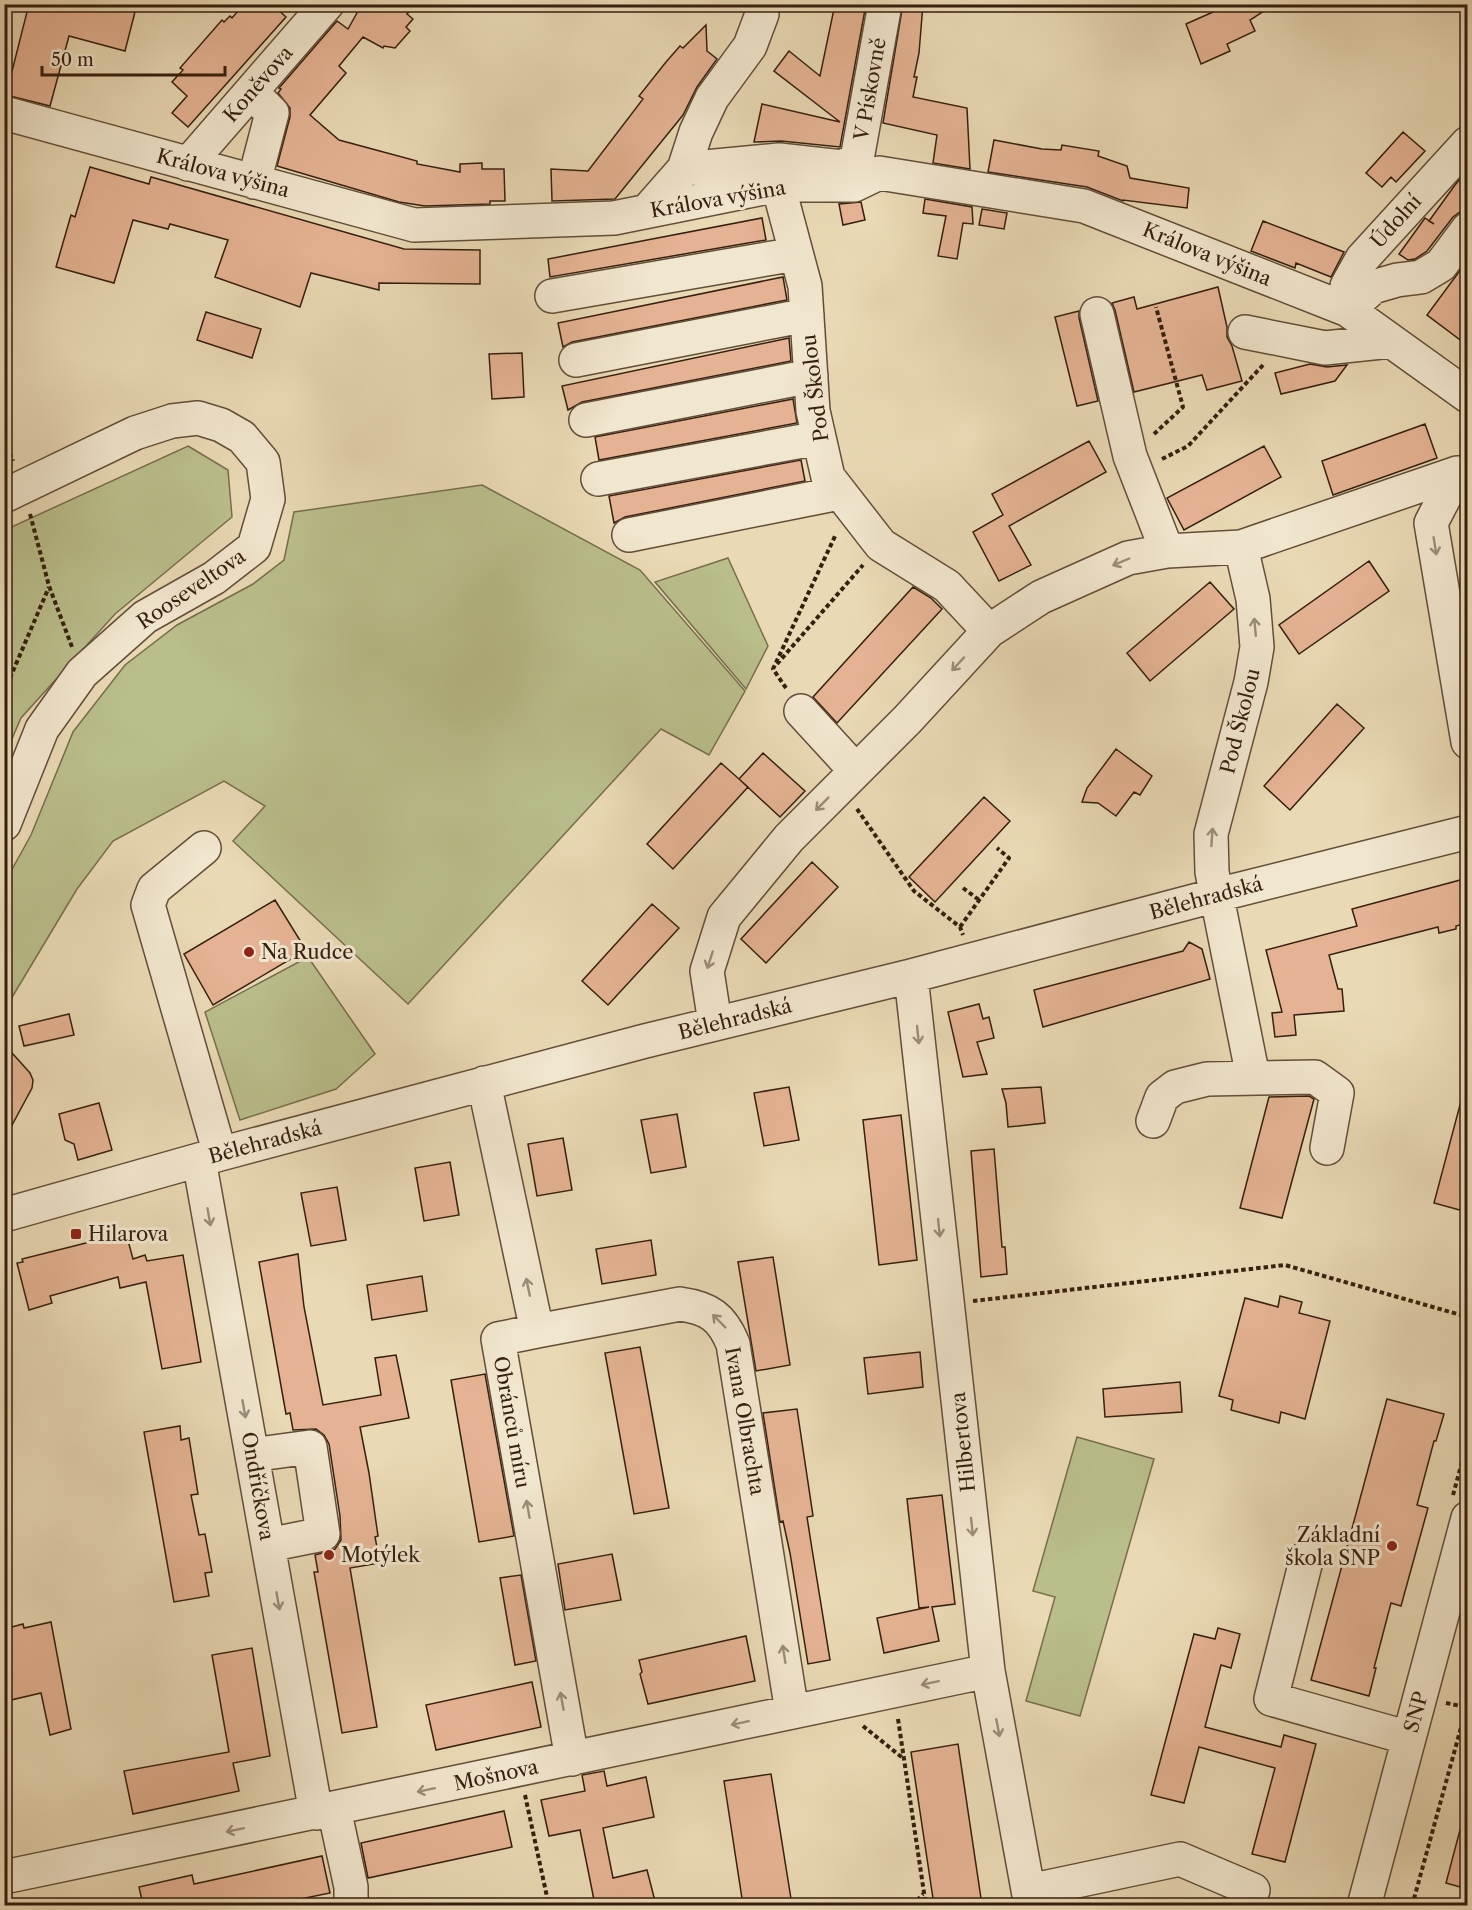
<svg xmlns="http://www.w3.org/2000/svg" width="1472" height="1910" font-family="'Libre Caslon Text',serif">
<rect width="100%" height="100%" fill="#e9d9b4"/>
<filter id="stains"><feTurbulence type="fractalNoise" baseFrequency=".00333" numOctaves="4"/><feColorMatrix values="0 0 0 0 .2 0 0 0 0 .09 0 0 0 0 .02 0 0 0 .5 -.17"/></filter>
<radialGradient id="worn" r=".72"><stop offset=".6" stop-color="#630" stop-opacity="0"/><stop offset="1" stop-color="#630" stop-opacity=".3"/></radialGradient>
<!-- green -->
<path fill="#b9be8b" stroke="#776e4d" stroke-width="1.5" d="M188,446L228,470L232,517L115,614L21,718L5,755V530Z
M482,485L640,570L745,691L709,755L661,729L408,1004L233,841L265,806L224,781L113,841L77,889L5,1009V882L31,835L73,732L125,665L177,625L253,584L284,560L294,512Z
M728,558L768,646L746,689L655,582Z
M308,957L375,1054L336,1089L240,1120L205,1012Z
M1077,1437L1154,1459L1080,1716L1026,1701L1055,1597L1033,1591Z"/>
<!-- building -->
<path fill="#e5b393" stroke="#351f0f" stroke-width="1.5" d="M29,4H137L125,51L69,36L50,106L6,95Z
M244,4H272L286,17L188,127L172,113L187,96L172,82L183,70L180,68L222,20L224,22L230,16L232,18Z
M362,4H416L407,14L413,19L406,27L410,31L395,48L384,46L383,48L363,37L339,66L346,73L310,115L339,140L417,161V164L460,172V164L482,163V169H504L505,201H490V204L425,206L399,202L277,166L290,117V108L278,93L281,89L279,88L337,21L348,29Z
M835,4H866L840,147L781,141L754,142L762,104L840,122L774,71L789,51L820,76Z
M903,4H923L919,53L914,77H917L913,97L967,108L970,169L933,163L937,135L883,123Z
M1231,4H1275L1250,20L1255,31L1227,44L1230,51L1201,64L1186,24Z
M706,25L707,51L717,59L697,87L683,115L615,199L552,201L551,169L588,171L643,99L639,96L666,62L680,46L683,48Z
M1403,132L1425,151L1396,182L1391,177L1382,187L1366,173Z
M994,140L1042,149L1061,150L1062,145L1099,151L1098,156L1127,166L1130,178L1189,188L1187,208L1123,200V201L1087,187L988,172Z
M90,167L149,184L151,177L404,249L480,250V284L379,283V290L311,273L300,307L215,277L228,240L170,224L168,229L133,220L114,283L56,267L71,215L75,217Z
M1467,171V211L1460,212L1453,217L1427,251L1415,259L1408,260L1399,254L1425,218L1434,224L1429,221L1455,185Z
M925,199L972,207L973,224L963,223L957,259L938,256L946,216L923,213Z
M861,202L865,220L843,225L839,204Z
M982,209L1007,213L1004,229L979,225Z
M762,218L766,240L550,277L548,259Z
M1263,221L1344,252L1331,277L1296,263L1295,268L1251,251Z
M1467,261V345L1427,315Z
M783,277L787,300L572,342L563,347L558,323Z
M1218,287L1227,327V337L1232,346L1242,381L1207,390L1202,375L1134,392L1115,310L1112,303L1134,297L1137,309Z
M1079,311V318L1098,401L1077,406L1055,317Z
M206,312L261,329L252,358L197,340Z
M789,338L791,361L582,402L568,410L562,386Z
M522,353L524,397L492,399L489,354Z
M1310,364L1327,367L1347,365L1335,381L1281,394L1275,373Z
M793,399L797,423L599,460L595,437Z
M1425,424L1437,458L1333,495L1322,461Z
M1089,441L1106,472L1009,526L1031,565L999,581L973,532L1003,515L992,494Z
M1264,446L1281,477L1184,530L1167,498Z
M801,460L805,481L625,517L614,523L609,496Z
M1369,561L1389,591L1299,654L1279,625Z
M1210,582L1234,609L1150,681L1127,653Z
M913,587L931,598L942,609L837,723L813,697Z
M1337,704L1364,728L1290,810L1264,786Z
M1116,749L1152,776L1140,795L1134,792L1116,816L1098,803L1082,802L1087,788Z
M763,753L805,791L780,817L739,779Z
M721,763L748,787L673,869L647,844Z
M984,797L1010,821L935,902L909,877Z
M812,862L838,887L766,963L741,939Z
M1464,879L1467,893V923L1456,926V929L1439,933L1438,927L1329,955L1338,989H1342L1344,1011L1294,1015L1296,1035L1275,1037L1272,1013L1282,1012L1266,950L1357,926L1352,909Z
M275,900L306,950L213,1005L184,954Z
M652,904L679,928L608,1005L582,981Z
M1189,942L1202,949L1210,979L1043,1027L1034,990L1183,951Z
M979,1004L983,1019L989,1017L994,1038L977,1042L987,1074L963,1077L948,1012Z
M69,1014L74,1035L24,1046L19,1026Z
M4,1044L30,1073L33,1080L32,1088L4,1140Z
M789,1087L799,1140L764,1146L754,1093Z
M1041,1087L1045,1123L1008,1127L1006,1103L1002,1089Z
M1309,1096L1314,1099L1282,1218L1240,1208L1269,1097Z
M1461,1101L1467,1102V1212L1434,1203Z
M99,1103L112,1150L78,1160L74,1144L65,1140L59,1114Z
M677,1114L686,1167L651,1173L641,1120Z
M901,1115L917,1260L879,1265L863,1120Z
M563,1138L572,1190L537,1196L528,1144Z
M994,1149L1002,1247H1005L1007,1274L981,1277L971,1151Z
M450,1162L459,1215L424,1221L415,1168Z
M337,1187L346,1240L311,1246L301,1193Z
M126,1233L133,1259L145,1255L147,1261L183,1255L201,1362L162,1369L146,1282L120,1288L118,1277L50,1296L52,1303L29,1310L17,1263L23,1262L22,1259Z
M651,1240L656,1275L602,1284L596,1249Z
M298,1254L304,1307L323,1405L381,1395L375,1358L396,1355L409,1418L360,1427L369,1473L378,1536L375,1537L380,1563L350,1568L377,1727L342,1733L314,1572H318L315,1555L335,1549L341,1540L340,1516L329,1444L324,1435L316,1429L293,1430L290,1413L286,1414L259,1262Z
M773,1257L790,1365L756,1371L738,1262Z
M422,1276L427,1311L372,1320L367,1285Z
M1280,1296L1302,1302L1299,1313L1330,1321L1305,1419L1281,1412L1279,1423L1231,1410L1233,1400L1219,1396L1245,1298L1278,1307Z
M640,1347L669,1508L634,1514L605,1353Z
M920,1352L923,1387L868,1394L864,1358Z
M485,1374L514,1536L479,1542L451,1380Z
M1180,1382L1182,1412L1105,1417L1103,1389Z
M1387,1399L1444,1414L1436,1441H1434L1417,1505L1428,1508L1401,1606L1391,1603L1374,1668H1376L1369,1696L1311,1680Z
M797,1409L813,1516L807,1517L812,1549L830,1660L808,1664L790,1553L783,1521L780,1522L763,1413Z
M180,1426L181,1440L189,1438L198,1494L191,1495L199,1535L205,1534L212,1572L205,1573L209,1596L174,1602L144,1432Z
M942,1495L955,1604L932,1607L939,1641L884,1653L877,1618L929,1607L919,1608L907,1499Z
M612,1554L621,1600L565,1610L558,1564Z
M521,1575L536,1661L515,1665L500,1578Z
M51,1622L71,1729L50,1735L41,1693L11,1700L10,1696L4,1697V1629L23,1624L24,1628Z
M1218,1628L1240,1634L1231,1668L1221,1665L1205,1727L1281,1747L1284,1735L1316,1744L1285,1862L1252,1854L1275,1768L1199,1747L1184,1803L1151,1795L1194,1634L1215,1639Z
M746,1636L755,1681L648,1704L640,1674L642,1672L639,1660Z
M252,1648L270,1756L233,1763L239,1791L133,1814L124,1771L229,1752L212,1655Z
M532,1682L541,1727L436,1750L426,1705Z
M958,1744L982,1905H934L911,1752Z
M604,1771L607,1786L646,1777L654,1817L603,1828L613,1878L647,1870L656,1905H595L580,1830L549,1836L541,1800L585,1791L582,1775Z
M771,1774L792,1905H743L724,1781Z
M504,1811L512,1847L368,1878L361,1843Z
M1461,1826L1467,1827V1889L1446,1883Z
M322,1856L330,1893L271,1905H143L139,1887L192,1875L194,1884Z"/>
<g fill="none" stroke-linecap="round" stroke-linejoin="round">
<defs>
<path id="minor" d="M251,92L272,113L254,182
M4,113L414,225L614,218L778,185H854L879,173L1084,206L1348,310L1468,396
M188,164L327,4
M684,169L696,132L712,98L750,46L762,14
M778,185L805,286L813,411L828,477L881,545L947,586L989,631
M648,210L684,169L779,160L842,167L857,159L885,4
M552,296L796,254
M1348,310L1347,286L1362,259L1468,143
M1348,310L1373,287L1397,280L1421,277L1441,265L1468,229
M1097,314L1130,456L1167,551
M1245,332L1325,348L1391,341
M576,360L807,315
M586,420L811,376
M1457,473L1431,523L1468,742
M598,479L819,438
M4,496L135,433L172,421L198,418L221,425L242,437L263,462L268,499L254,547L214,578L145,617L82,673L42,729L4,824
M629,535L839,493
M1241,547L1253,599L1257,647L1251,682L1211,834L1212,872L1253,1077
M801,711L856,771
M204,848L154,889L148,905L220,1154
M911,976L988,1671L1031,1906
M715,1023L707,971L724,917L789,838L907,720L989,631L1041,597L1128,558L1167,551L1241,547L1457,473H1468
M484,1083L537,1331L498,1339L572,1759
M1153,1121L1162,1097L1175,1087L1207,1079L1315,1077L1337,1093L1327,1148
M199,1160L316,1813
M4,1215L220,1154L645,1041L911,976L1217,895L1468,832
M537,1331L680,1304C709,1308 722,1317 733,1344L792,1712
M252,1455L310,1447L323,1534L268,1545
M1307,1557L1271,1699L1409,1738
M334,1809L351,1887V1906
M4,1877L988,1671
M1029,1891L1180,1859L1253,1890
M1364,1906L1468,1518"/>
</defs>
<!-- minor casing -->
<use href="#minor" stroke="#624e38" stroke-width="36"/>
<!-- path -->
<path stroke="#351f0f" stroke-width="4" stroke-dasharray="4.5 3" stroke-linecap="butt" d="M1154,434L1183,407L1156,307
M4,439L13,461
M1162,459L1188,446L1263,365
M30,514L49,586L72,647
M777,664L863,565
M786,688L773,669L836,534
M4,692L49,587
M857,809L914,891L960,927L963,935
M963,888L979,900
M960,927L1009,858L997,848
M973,1301L1285,1265L1468,1317
M1453,1495L1468,1440
M1446,1703L1466,1707
M898,1719L926,1906
M863,1726L904,1759
M525,1795L549,1906
M912,1906L923,1894
M1412,1906L1468,1702"/>
<!-- minor -->
<use href="#minor" stroke="#f1e6ce" stroke-width="33"/>
</g>
<!-- one-way arrows -->
<defs><path id="oneway-shaft" d="M-6 0H5M1.5-3L5.5 0L1.5 3" fill="none" stroke-width="1.6" stroke-linecap="round" stroke-linejoin="round" transform="scale(1.5)"/></defs>
<g stroke="#9c8c78">
<use href="#oneway-shaft" transform="translate(1435 546) rotate(81)"/>
<use href="#oneway-shaft" transform="translate(1121 562) rotate(157)"/>
<use href="#oneway-shaft" transform="translate(1255 627) rotate(-95)"/>
<use href="#oneway-shaft" transform="translate(958 664) rotate(133)"/>
<use href="#oneway-shaft" transform="translate(822 804) rotate(135)"/>
<use href="#oneway-shaft" transform="translate(1212 837) rotate(-86)"/>
<use href="#oneway-shaft" transform="translate(710 960) rotate(108)"/>
<use href="#oneway-shaft" transform="translate(918 1035) rotate(84)"/>
<use href="#oneway-shaft" transform="translate(209 1217) rotate(80)"/>
<use href="#oneway-shaft" transform="translate(939 1228) rotate(84)"/>
<use href="#oneway-shaft" transform="translate(528 1287) rotate(-102)"/>
<use href="#oneway-shaft" transform="translate(719 1321) rotate(-135)"/>
<use href="#oneway-shaft" transform="translate(244 1409) rotate(80)"/>
<use href="#oneway-shaft" transform="translate(528 1509) rotate(-100)"/>
<use href="#oneway-shaft" transform="translate(972 1527) rotate(84)"/>
<use href="#oneway-shaft" transform="translate(278 1601) rotate(80)"/>
<use href="#oneway-shaft" transform="translate(784 1654) rotate(-99)"/>
<use href="#oneway-shaft" transform="translate(930 1683) rotate(168)"/>
<use href="#oneway-shaft" transform="translate(562 1701) rotate(-100)"/>
<use href="#oneway-shaft" transform="translate(740 1723) rotate(168)"/>
<use href="#oneway-shaft" transform="translate(998 1728) rotate(79)"/>
<use href="#oneway-shaft" transform="translate(426 1790) rotate(168)"/>
<use href="#oneway-shaft" transform="translate(235 1830) rotate(168)"/>
</g>
<!-- markers -->
<g fill="#8f2418" stroke="#f1e6ce" stroke-width="2">
<circle cx="249" cy="952" r="6"/>
<rect x="70" y="1228" width="12" height="12" rx="3"/>
<circle cx="1392" cy="1546" r="6"/>
<circle cx="329" cy="1555" r="6"/>
</g>
<g text-anchor="middle" dominant-baseline="central" stroke-width="6" stroke-linejoin="round" paint-order="stroke">
<!-- street labels -->
<g font-size="20" fill="#351f0f" stroke="#f1e6ce">
<text transform="translate(258 84) rotate(-49)">Koněvova</text>
<text transform="translate(870 89) rotate(-80)">V Pískovně</text>
<text transform="translate(223 173) rotate(15)">Králova výšina</text>
<text transform="translate(718 199) rotate(-10)">Králova výšina</text>
<text transform="translate(1396 221) rotate(-48)">Údolní</text>
<text transform="translate(1207 254) rotate(22)">Králova výšina</text>
<text transform="translate(815 388) rotate(-97)">Pod Školou</text>
<text transform="translate(191 589) rotate(-34)">Rooseveltova</text>
<text transform="translate(1240 721) rotate(-76)">Pod Školou</text>
<text transform="translate(1206 898) rotate(-15)">Bělehradská</text>
<text transform="translate(735 1019) rotate(-14)">Bělehradská</text>
<text transform="translate(265 1142) rotate(-15)">Bělehradská</text>
<text transform="translate(745 1421) rotate(80)">Ivana Olbrachta</text>
<text transform="translate(512 1422) rotate(80)">Obránců míru</text>
<text transform="translate(963 1442) rotate(-96)">Hilbertova</text>
<text transform="translate(258 1486) rotate(80)">Ondříčkova</text>
<text transform="translate(1416 1712) rotate(-75)">SNP</text>
<text transform="translate(496 1775) rotate(-12)">Mošnova</text>
</g>
<!-- poi labels -->
<g font-size="20" fill="#351f0f" stroke="#f1e6ce" text-anchor="start">
<text x="261" y="952">Na Rudce</text>
<text x="88" y="1234">Hilarova</text>
<text x="1380" y="1535" text-anchor="end">Základní<tspan x="1380" dy="23">škola SNP</tspan></text>
<text x="341" y="1555">Motýlek</text>
</g>
</g>
<!-- margin -->
<rect width="1472" height="1910" fill="none" stroke="#e9d9b4" stroke-width="24"/>
<rect x="6" y="6" width="1460" height="1898" fill="none" stroke="#351f0f" stroke-width="3"/>
<rect x="12" y="12" width="1448" height="1886" fill="none" stroke="#351f0f" stroke-width="1.5"/>
<!-- scale -->
<path d="M42 66v9h183v-9" fill="none" stroke="#351f0f" stroke-width="3"/>
<text x="51" y="66" font-size="18" fill="#351f0f" stroke="#f1e6ce" stroke-width="4.5" paint-order="stroke">50 m</text>
<rect width="100%" height="100%" filter="url(#stains)"/>
<rect width="100%" height="100%" fill="url(#worn)"/>
</svg>
